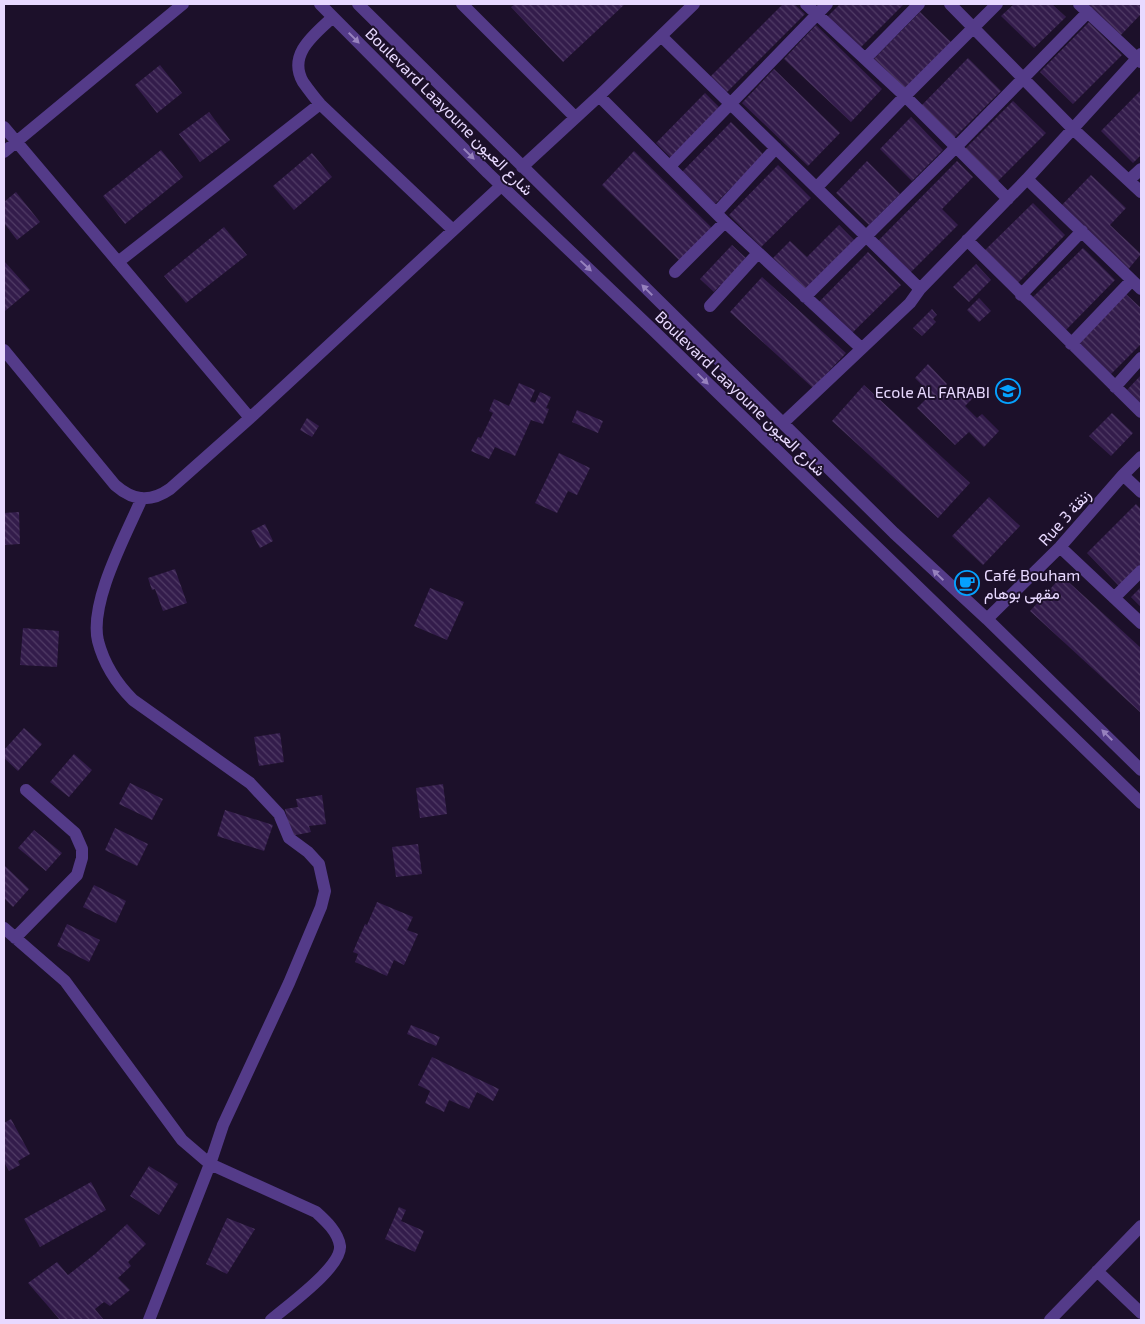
<svg xmlns="http://www.w3.org/2000/svg" width="1145" height="1324" font-family="'Exo 2',Vazirmatn,sans-serif">
<defs>
<pattern id="building-back-hatch" width="6" height="6" patternUnits="userSpaceOnUse" patternTransform="scale(1.25)"><rect width="6" height="6" fill="#331c4b"/><path d="M-1 5l2 2M0 0l6 6M5-1l2 2" fill="none" stroke="#513c66"/></pattern>
</defs>
<rect width="100%" height="100%" fill="#1c102a"/>
<!-- building -->
<path fill="url(#building-back-hatch)" d="M515,4H625L563,62L511,7Z
M783,4H794L805,14L723,96L707,80Z
M840,4H904L858,50L826,18Z
M1014,4H1052L1066,17L1034,48L1001,16Z
M1085,4H1141V14L1119,37Z
M920,12L953,44L904,94L871,62Z
M1089,22L1122,55L1073,104L1040,72Z
M816,25L882,89L851,122L784,59Z
M968,58L1001,91L952,140L919,108Z
M160,65L182,93L157,113L135,85Z
M774,69L840,133L808,166L742,103Z
M1141,90V155L1133,163L1101,131Z
M705,93L721,109L672,159L656,143Z
M1013,101L1046,133L997,182L964,150Z
M209,112L230,140L200,162L179,134Z
M911,117L943,150L912,181L880,149Z
M731,122L764,155L715,204L682,172Z
M161,150L183,177L125,224L103,196Z
M634,151L713,229L681,262L602,185Z
M312,153L332,177L294,210L273,186Z
M867,161L900,194L869,225L836,193Z
M957,161L973,177L942,209L958,225L908,275L876,243Z
M778,165L811,198L761,247L729,215Z
M1091,175L1126,208L1110,225L1141,254L1126,272L1059,208Z
M16,192L40,222L17,240L4,223V202Z
M1033,203L1065,235L1016,285L983,252Z
M839,225L855,241L806,290L773,258L790,241L807,257Z
M224,227L247,255L186,303L164,276Z
M732,245L746,258L724,288L720,285L714,292L700,279Z
M1083,248L1115,280L1066,330L1033,297Z
M868,252L901,285L851,334L819,302Z
M4,261L30,290L5,311L4,309Z
M976,264L991,280L969,302L953,287Z
M762,277L846,353L813,388L730,312Z
M1126,294L1141,308V344L1110,375L1077,343Z
M979,298L991,311L979,322L967,310Z
M932,309L937,315L933,319L936,322L922,336L913,328Z
M928,364L947,384L945,386L956,397L968,387L974,390L973,398L965,406L977,418L982,414L999,431L984,447L969,432L955,445L917,408L931,394L915,378Z
M1141,375V404L1127,390Z
M519,383L535,390L530,401L535,403L540,392L551,397L546,408L549,409L543,424L531,420L515,456L495,447L489,459L471,451L478,437L481,438L493,413L489,411L494,399L509,406Z
M864,385L970,483L938,518L832,421Z
M577,410L603,421L598,433L572,422Z
M1112,413L1133,433L1111,456L1089,436Z
M307,418L319,426L312,437L300,430Z
M559,453L590,468L577,495L568,491L557,513L535,503Z
M989,497L1020,526L983,565L952,536Z
M1136,504L1141,509V564L1119,586L1087,553Z
M19,512L20,544L4,545V513Z
M265,524L273,541L260,548L251,531Z
M175,569L187,603L163,611L155,589L152,590L148,578Z
M1062,576L1141,648V713L1030,611Z
M1141,587V607L1131,597Z
M430,588L464,602L447,640L414,626Z
M23,628L59,631L57,667L20,665Z
M24,728L42,744L18,771L4,758V750Z
M280,733L284,762L259,766L254,737Z
M74,754L92,770L69,797L50,782Z
M130,783L163,799L152,820L119,804Z
M443,784L447,814L420,818L416,788Z
M322,795L326,824L309,826L311,832L291,836L285,809L298,807L296,799Z
M225,810L273,825L264,851L217,836Z
M115,828L148,844L137,866L105,850Z
M34,830L62,853L46,871L18,848Z
M418,844L422,874L396,877L392,847Z
M4,865L29,889L13,907L4,898Z
M94,885L126,901L116,923L83,907Z
M377,902L413,917L407,930L418,934L404,965L394,960L387,976L355,962L358,954L353,952L365,924L367,925Z
M67,924L100,940L89,962L57,946Z
M411,1025L440,1037L436,1046L407,1034Z
M432,1057L499,1089L493,1101L477,1092L469,1109L449,1100L444,1112L425,1103L430,1091L418,1085Z
M11,1119L30,1154L18,1161L20,1165L9,1171L4,1162V1123Z
M149,1166L178,1184L159,1215L130,1196Z
M91,1182L106,1210L40,1247L24,1219Z
M399,1207L406,1210L401,1221L424,1231L415,1252L385,1239Z
M227,1218L255,1229L227,1274L206,1264Z
M127,1224L146,1244L128,1262L131,1266L118,1278L130,1290L110,1306L104,1302L95,1309L104,1320H60L28,1283L57,1262L68,1275L95,1254Z"/>
<g fill="none" stroke-linecap="round" stroke-linejoin="round">
<!-- minor -->
<path stroke="#543b89" stroke-width="12" d="M320,4L488,173L654,331L1141,803
M358,4L894,533L987,619L1141,770
M462,4L575,117
M806,4L905,96L1008,199
M950,4L1072,128L1141,192
M1079,4L1141,62
M333,17C315,34 287,54 303,82C308,89 314,97 320,104L453,230
M661,36L920,289
M865,59L919,4
M599,96L725,222L861,348
M4,127L250,418
M4,152L183,4
M671,165L827,4
M522,167L599,96L694,4
M1027,179L1141,289
M1129,180L1141,169
M817,187L905,96L997,4
M717,212L776,148
M967,240L1141,412
M118,262L320,104
M675,272L725,222
M1021,295L1082,231
M805,297L957,146L1088,12
M710,306L758,253
M1071,344L1132,280
M4,350L115,485C133,501 150,503 170,489L250,418L501,186
M1115,387L1141,358
M783,423L910,303L920,289L1027,179L1141,54
M1123,475L1141,492
M142,498C126,535 89,602 98,641C104,664 117,684 133,700L250,783L279,814L289,838L308,852L319,864L325,891L321,907L289,983L223,1125L210,1164L149,1320
M1060,547L1141,623
M1114,598L1141,571
M987,619L1060,547L1123,475L1141,457
M4,928L65,981L182,1140L210,1164L316,1212C326,1221 338,1232 340,1246C342,1267 287,1306 271,1320
M15,938L77,875L82,858V849L75,833L26,790
M1097,1271L1141,1313
M1050,1320L1141,1226"/>
</g>
<!-- one-way arrows -->
<defs><path id="oneway-solid" d="M-6-.8H1V-3.2L6.5 0L1 3.2V.8H-6Z" transform="scale(1.25)"/></defs>
<g fill="#9782be">
<use href="#oneway-solid" transform="translate(354 38) rotate(45)"/>
<use href="#oneway-solid" transform="translate(469 154) rotate(45)"/>
<use href="#oneway-solid" transform="translate(586 266) rotate(43)"/>
<use href="#oneway-solid" transform="translate(647 290) rotate(-135)"/>
<use href="#oneway-solid" transform="translate(703 379) rotate(44)"/>
<use href="#oneway-solid" transform="translate(938 575) rotate(-136)"/>
<use href="#oneway-solid" transform="translate(1107 735) rotate(-135)"/>
</g>
<!-- icons -->
<defs>
<symbol id="school-ring" viewBox="-11 -11 22 22"><circle r="9.5" fill="#1c102a" stroke="#05a1ff" stroke-width="1.5"/><path d="M0-5L7-2L0 1L-7-2ZM-4 1L0 2.5L4 1V4Q0 6-4 4Z" fill="#05a1ff"/></symbol>
<symbol id="cafe-ring" viewBox="-11 -11 22 22"><circle r="9.5" fill="#1c102a" stroke="#05a1ff" stroke-width="1.5"/><path d="M-5.5-4.5H6V0H3Q3 3.5 0 3.5H-2.5Q-5.5 3.5-5.5 0ZM3-3.2v2h1.7v-2ZM-6 4.5H4V6H-6Z" fill="#05a1ff"/></symbol>
</defs>
<g fill-rule="evenodd">
<use href="#school-ring" x="994" y="377" width="28" height="28"/>
<use href="#cafe-ring" x="953" y="569" width="28" height="28"/>
</g>
<g text-anchor="middle" dominant-baseline="central" stroke-width="4" stroke-linejoin="round" paint-order="stroke">
<!-- street labels -->
<g font-size="16" fill="#e8d9ff" stroke="#1c102a">
<text transform="translate(450 111) rotate(45)">Boulevard Laayoune شارع العيون</text>
<text transform="translate(741 393) rotate(44)">Boulevard Laayoune شارع العيون</text>
<text transform="translate(1064 517) rotate(-48)">Rue 3 زنقة</text>
</g>
<!-- poi labels -->
<g font-size="16" fill="#e8d9ff" stroke="#1c102a" text-anchor="end">
<text x="990" y="391">Ecole AL FARABI</text>
<text x="984" y="574" text-anchor="start">Café Bouham<tspan x="984" dy="18">مقهى بوهام</tspan></text>
</g>
</g>
<!-- border -->
<rect width="1145" height="1324" fill="none" stroke="#e8d9ff" stroke-width="10"/>
</svg>
